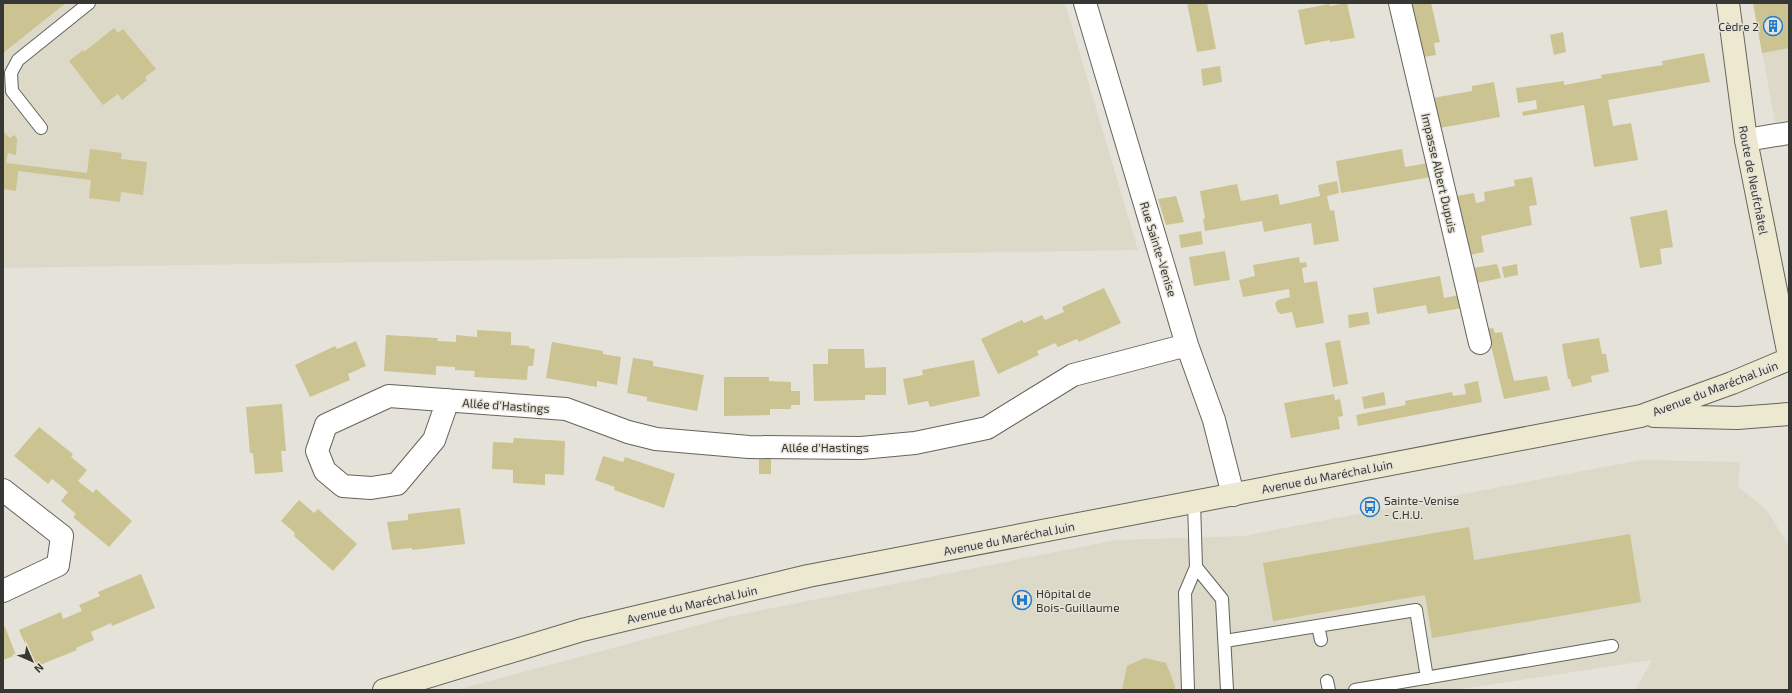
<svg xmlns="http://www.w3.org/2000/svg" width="1792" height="693" font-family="'Exo 2',sans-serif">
<rect width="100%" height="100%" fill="#e5e3d9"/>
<!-- built -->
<path fill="#dcd9c8" d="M3,3H1065L1138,250L3,268Z
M1753,3H1789V120L1775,122Z
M1641,460L1740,462L1738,487L1766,509L1789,546V690H1635L1652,660L1456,690H456L732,616L1116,540L1243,536Z"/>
<!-- building -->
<path fill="#cbc391" d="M3,3H66L3,53Z
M1187,3H1207L1216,49L1197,52Z
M1347,3L1355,38L1330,42V40L1305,45L1298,10L1329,4L1330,6Z
M1410,3H1431L1440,42L1434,43L1436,55L1424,57Z
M1753,3H1789V48L1762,53Z
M114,28L118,33L123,29L156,69L145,77L147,80L122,100L118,94L103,105L69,61L83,50L84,52Z
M1563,32L1566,52L1554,55L1550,35Z
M1704,53L1710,82L1608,100L1613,126L1631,123L1638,160L1594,167L1584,105L1523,116L1522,112L1537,109L1536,100L1518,103L1516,88L1564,81V85L1602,78L1601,75L1663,65L1662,61Z
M1220,66L1222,82L1203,86L1201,69Z
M1494,82L1500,117L1440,128L1433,98L1472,91V86Z
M3,131L10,138L15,135L17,139L16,155L8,153L6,163L87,173L90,149L122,153L121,159L147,162L143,195L121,192L120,202L89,198L91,180L18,171L16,191L3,189Z
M1402,149L1405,167L1428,163L1431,177L1341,193L1336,161Z
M1532,177L1537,205L1529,206L1532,225L1481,236L1484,252L1470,255L1456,196L1474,193L1476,203L1485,201L1484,192L1515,186L1514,180Z
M1337,181L1339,193L1327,196L1330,211L1334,210L1339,241L1314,245L1311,223L1264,232L1262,221L1205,231L1203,219L1205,218L1200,191L1237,184L1241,201L1278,194L1280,205L1320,196L1318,185Z
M1176,196L1184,222L1166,225L1158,199Z
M1667,210L1673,247L1660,249L1662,264L1640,268L1630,217Z
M1201,231L1203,244L1181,248L1179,235Z
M1225,251L1230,280L1194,286L1189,257Z
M1299,257L1300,263L1306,262L1307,267L1302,268L1304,283L1317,281L1324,323L1296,328L1292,312L1281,314L1277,311L1275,303L1278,300L1290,297L1289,289L1243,297L1239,280L1255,276L1253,265Z
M1497,264L1501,278L1477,283L1473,268Z
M1517,264L1518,275L1504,278L1502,267Z
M1440,276L1444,298L1459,295L1462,308L1428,314L1426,305L1377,314L1373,288Z
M1104,288L1121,323L1079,342L1077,339L1058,347L1055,343L1037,351L1039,355L998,374L981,339L1022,320L1024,323L1042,315L1045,320L1064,312L1062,307Z
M1368,312L1370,324L1349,328L1348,315Z
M1493,328L1495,333L1502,332L1514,381L1547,376L1550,390L1504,399L1487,329Z
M477,330L511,332V345L529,346V348L535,349L533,366H528L527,380L474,377L475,371L455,370V367L436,366V375L384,371L386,335L438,338L437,341L456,342V335L477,337Z
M1599,338L1602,354H1606L1609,372L1591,376L1592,382L1572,387L1570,379H1568L1562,344Z
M1340,340L1348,384L1333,387L1325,343Z
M356,341L366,366L348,374L350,380L310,397L295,365L335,346L337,349Z
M552,342L603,351V354L621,357L617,385L597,381V387L546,378Z
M828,349H864L865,368L886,367V395H865V400L814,401L813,364H828Z
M633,358L653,361V366L704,375L697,411L647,401V397L627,393Z
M974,360L980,396L930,407L928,401L908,405L903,379L923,375L922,370Z
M724,377H769V381L791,382V391H800V405H791V409H770V415L724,416Z
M1478,381L1482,402L1358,426L1356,415L1406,405L1405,401L1452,392L1453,396L1466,394L1464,384Z
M1384,392L1386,405L1364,409L1362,397Z
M1334,394L1335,400L1340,399L1343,416L1338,417L1340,429L1291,438L1284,403Z
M282,404L286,451H281L283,472L255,474L253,453H250L246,407Z
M39,427L73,454L71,457L87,470L78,481L93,493L96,489L132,521L109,547L73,517L76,514L61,501L68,492L52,479L48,484L14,456Z
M514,438L565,441L564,475L545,474V485L513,483V470L492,469L493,442L513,443Z
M603,456L623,462L625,457L675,474L664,508L614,490L615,487L595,480Z
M759,457L771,458V474H759Z
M299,500L314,513L318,509L357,544L333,571L294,536L295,533L281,521Z
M460,508L465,544L412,550V548L392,550L387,522L408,520V514Z
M1469,527L1474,560L1630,534L1641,602L1432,638L1425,595L1273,621L1263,563Z
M141,574L155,608L112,626L111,623L91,632L94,640L76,648L77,650L35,667L19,630L61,612L63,619L82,611L79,605L100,596L98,592Z
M5,627L16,655L3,660V628Z
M1145,658L1166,663L1175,686L1174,690H1122L1127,666Z"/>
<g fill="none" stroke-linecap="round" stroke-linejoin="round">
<defs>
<path id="lane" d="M41,128L12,91L11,73L18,60L89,3
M1196,567L1222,599L1227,690
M1318,626L1321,640
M1225,641L1416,610L1427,678
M1327,681L1329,690
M1188,690L1185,593L1196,567L1194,502
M1355,690L1612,646"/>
<path id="street" d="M1085,3L1187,345L1214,420L1233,495
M1400,3L1480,343
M1746,140L1789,133
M448,400L434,440L397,484L371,488L343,486L325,471L317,451L326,425L389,396L566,409L628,432L656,439L749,447L861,448L915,443L987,428L1073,375L1187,345
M3,490L62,536L58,565L3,591"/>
<path id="secondary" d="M1728,3L1746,140L1789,356
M1654,416L1737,418L1789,414
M384,690L582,630L808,576L1641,416L1732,383L1789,359"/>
</defs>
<!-- lane casing -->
<use href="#lane" stroke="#65645b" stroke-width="14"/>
<!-- street casing -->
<use href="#street" stroke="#65645b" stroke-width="24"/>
<!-- secondary casing -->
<use href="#secondary" stroke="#65645b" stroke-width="24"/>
<!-- lane -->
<use href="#lane" stroke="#fff" stroke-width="12"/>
<!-- street -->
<use href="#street" stroke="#fff" stroke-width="22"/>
<!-- secondary -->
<use href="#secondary" stroke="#ede9d0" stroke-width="22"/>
</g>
<!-- icons -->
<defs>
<symbol id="building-ring" viewBox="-11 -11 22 22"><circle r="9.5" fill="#e5e3d9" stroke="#237ac8" stroke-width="1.5"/><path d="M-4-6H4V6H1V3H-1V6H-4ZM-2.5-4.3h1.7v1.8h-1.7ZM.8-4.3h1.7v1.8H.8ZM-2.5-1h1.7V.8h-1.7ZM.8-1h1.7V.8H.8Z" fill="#237ac8"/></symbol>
<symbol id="bus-ring" viewBox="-11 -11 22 22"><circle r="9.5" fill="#e5e3d9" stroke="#237ac8" stroke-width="1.5"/><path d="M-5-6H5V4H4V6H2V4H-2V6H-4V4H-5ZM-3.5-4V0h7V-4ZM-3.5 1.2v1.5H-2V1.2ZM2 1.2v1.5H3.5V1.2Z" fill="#237ac8"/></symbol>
<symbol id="hospital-ring" viewBox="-11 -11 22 22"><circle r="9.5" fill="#e5e3d9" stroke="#237ac8" stroke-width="1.5"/><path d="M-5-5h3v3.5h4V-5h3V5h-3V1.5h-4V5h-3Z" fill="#237ac8"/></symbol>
</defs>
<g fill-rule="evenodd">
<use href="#building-ring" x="1762" y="15" width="22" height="22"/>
<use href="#bus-ring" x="1359" y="496" width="22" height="22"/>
<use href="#hospital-ring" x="1011" y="589" width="22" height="22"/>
</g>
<g text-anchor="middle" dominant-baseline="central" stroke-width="3" stroke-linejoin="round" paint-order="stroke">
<!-- poi labels -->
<g font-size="12" fill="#373733" stroke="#e5e3d9" text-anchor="start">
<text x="1759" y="26" text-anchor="end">Cèdre 2</text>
<text x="1384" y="500">Sainte-Venise<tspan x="1384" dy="14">- C.H.U.</tspan></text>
<text x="1036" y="593">Hôpital de<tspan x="1036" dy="14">Bois-Guillaume</tspan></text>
</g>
<!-- street labels -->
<g font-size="12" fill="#373733" stroke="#e5e3d9">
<text transform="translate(1440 173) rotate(77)">Impasse Albert Dupuis</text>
<text transform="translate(1754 180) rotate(79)">Route de Neufchâtel</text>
<text transform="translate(1159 249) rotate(73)">Rue Sainte-Venise</text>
<text transform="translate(1715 388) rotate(-21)">Avenue du Maréchal Juin</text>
<text transform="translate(506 405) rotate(4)">Allée d'Hastings</text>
<text x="825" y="447">Allée d'Hastings</text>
<text transform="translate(1327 476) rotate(-11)">Avenue du Maréchal Juin</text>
<text transform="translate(1009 538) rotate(-11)">Avenue du Maréchal Juin</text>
<text transform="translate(692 604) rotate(-13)">Avenue du Maréchal Juin</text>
</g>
</g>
<!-- border -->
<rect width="1792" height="693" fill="none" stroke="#373733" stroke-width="8"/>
<!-- north arrow -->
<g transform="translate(32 661) rotate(135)" stroke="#e5e3d9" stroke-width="3" paint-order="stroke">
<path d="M0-3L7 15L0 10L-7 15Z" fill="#373733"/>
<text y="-6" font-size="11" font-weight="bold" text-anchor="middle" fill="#373733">N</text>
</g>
</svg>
